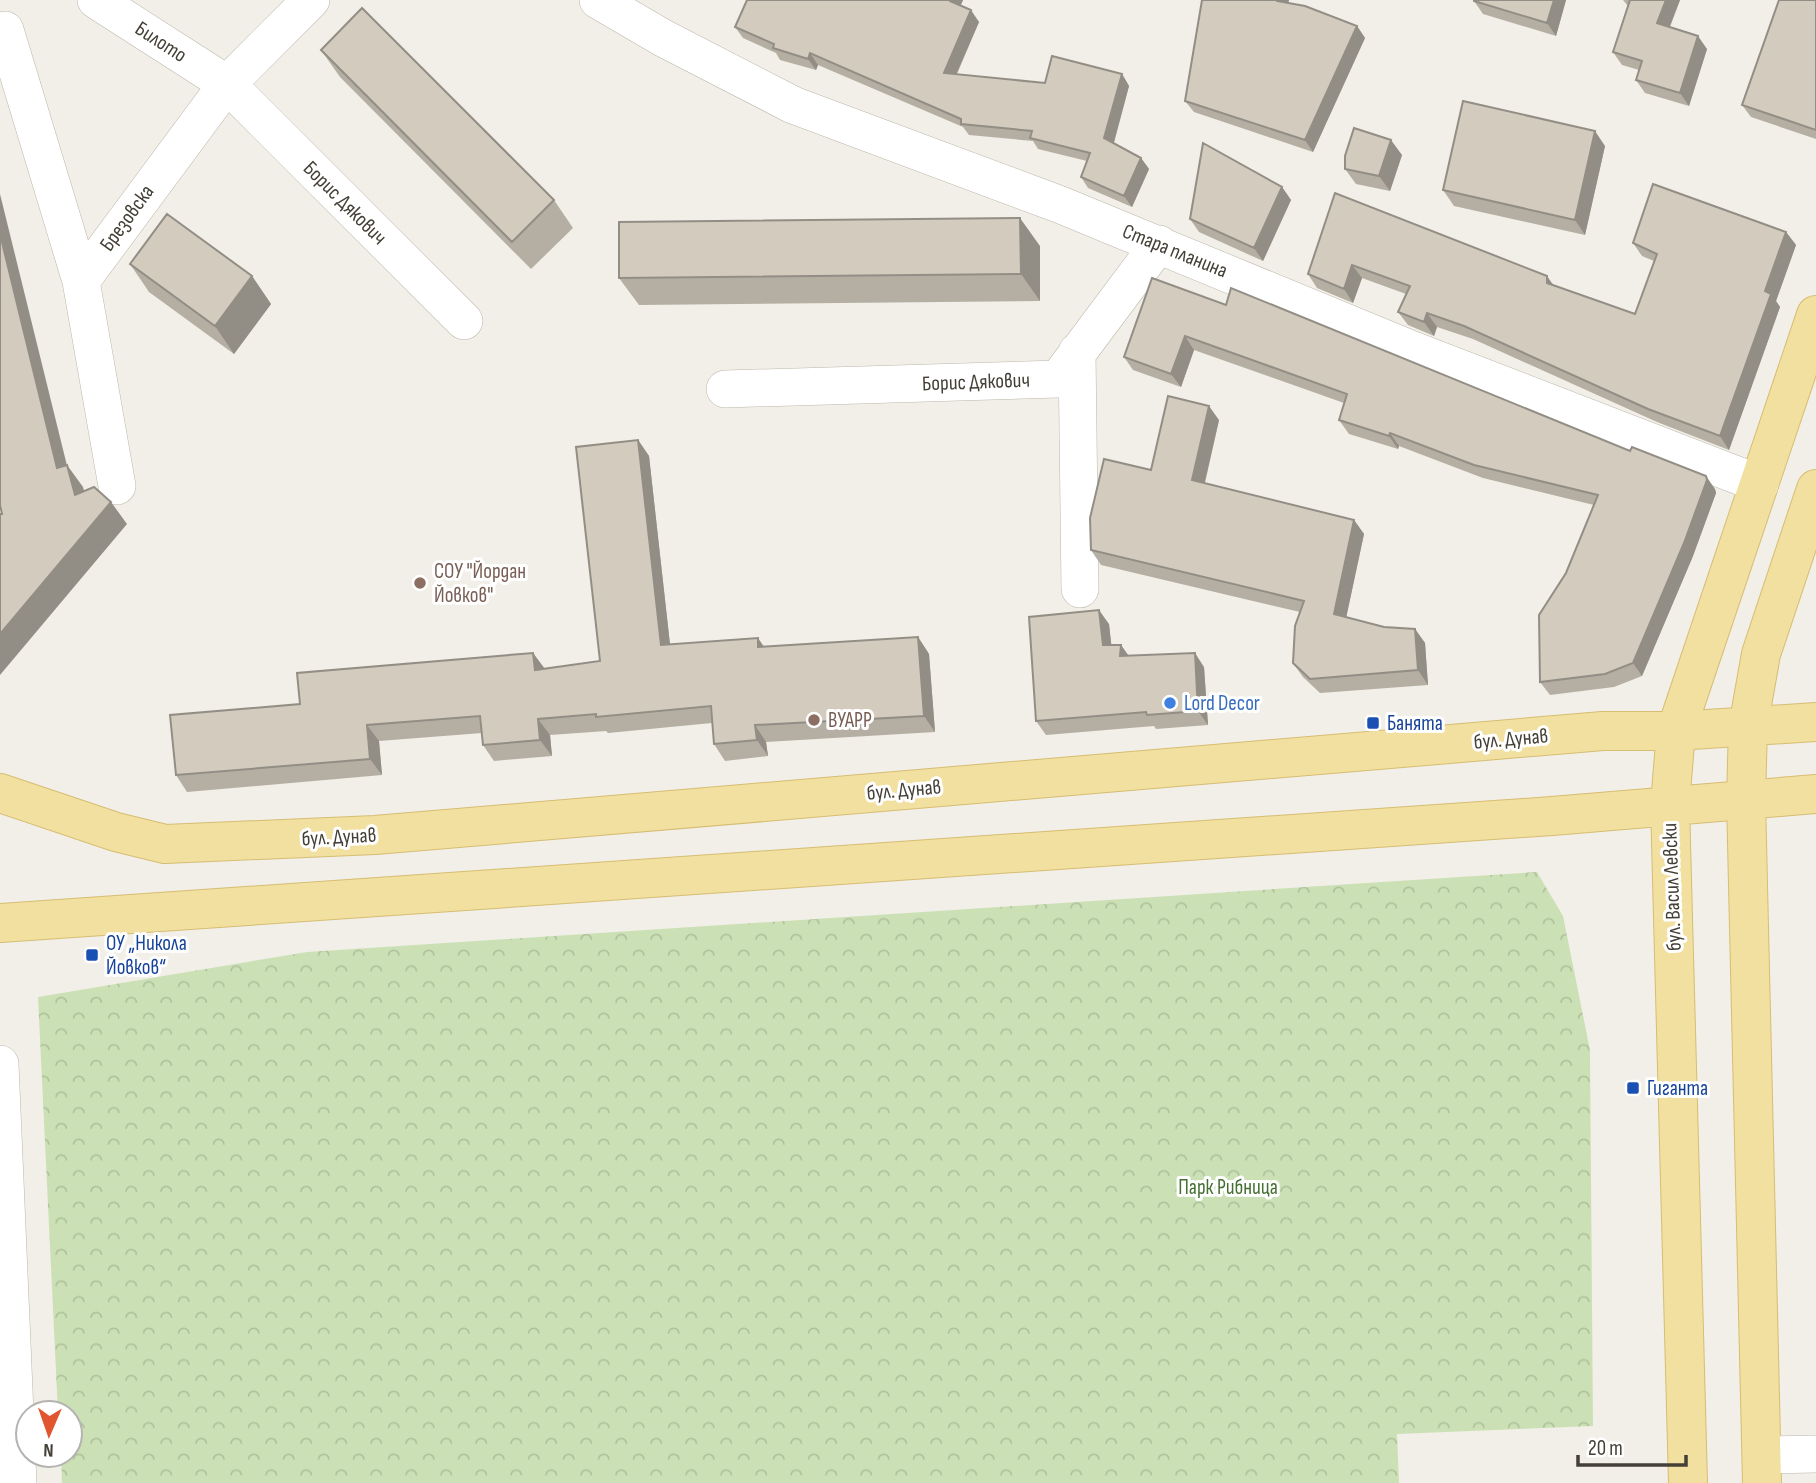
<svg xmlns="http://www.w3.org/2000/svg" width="1816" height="1483" font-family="'Sofia Sans Condensed',sans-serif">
<defs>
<pattern id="park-crowns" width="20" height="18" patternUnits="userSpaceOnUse" patternTransform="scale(1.75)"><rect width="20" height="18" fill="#cbe1b5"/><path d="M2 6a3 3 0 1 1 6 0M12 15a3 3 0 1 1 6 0" fill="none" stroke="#b0c29c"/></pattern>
</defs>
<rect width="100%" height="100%" fill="#f2efe8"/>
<!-- park -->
<path fill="url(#park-crowns)" d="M1537,872L1563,916L1590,1050L1593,1426L1397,1434L1399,1483H62L61,1455H70V1413H58L38,997L307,952Z"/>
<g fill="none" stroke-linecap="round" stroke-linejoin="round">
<defs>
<path id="minor" d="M96,0L227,84L464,321
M598,0L663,38L793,105L1061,205L1413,350L1760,484
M5,30L81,281
M1077,352L1080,589
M725,389L1058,379L1159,244
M117,486L81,281L227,84L311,0
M0,1064L18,1483
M1762,1455L1816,1454"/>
<path id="major" d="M0,793L116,832L165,844L375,835L1603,731H1676L1816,722
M0,923L1552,816L1816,794
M1688,1483L1670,804L1676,731L1816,315
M1762,1483L1746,799L1748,727L1761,654L1816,489"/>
</defs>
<!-- minor casing -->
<use href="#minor" stroke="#bcb7ab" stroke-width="38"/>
<!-- major casing -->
<use href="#major" stroke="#d6bd72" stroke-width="40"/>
<!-- minor -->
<use href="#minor" stroke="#fff" stroke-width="37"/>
<!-- major -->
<use href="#major" stroke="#f2e0a0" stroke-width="38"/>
</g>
<!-- wall -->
<path fill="#b5afa3" d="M963,0L960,6L979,22L957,74L1045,83L1122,74L1129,86L1114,143L1141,158L1149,169L1132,207L1088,188L1081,177L1087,161L1038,149L1033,141L969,135L963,127L818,65L816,70L780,60L776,53L743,38L735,27Z
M1202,0H1289L1288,3L1357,26L1365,38L1313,152L1194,112L1185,101Z
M1566,0L1556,36L1483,14L1474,1Z
M1623,0H1680L1670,27L1707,49L1689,106L1645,93L1636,80L1639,70L1622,65L1613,52L1628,6Z
M1816,0V139L1751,117L1742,105Z
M321,50L554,200L573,228L531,269L340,77Z
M1605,146L1585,235L1454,206L1443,190Z
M1402,155L1390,191L1356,184L1345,169Z
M1282,187L1291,200L1263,261L1199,232L1190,219Z
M1335,193L1554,286L1635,314L1654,261L1642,256L1633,243L1786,232L1796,245L1776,301L1780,307L1729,450L1657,422L1473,339L1437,327L1434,336L1408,325L1398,312L1406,294L1362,278L1353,303L1317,288L1308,274Z
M1040,246V301L639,305L619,278Z
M130,264L252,276L271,304L234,354L149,292Z
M1152,278L1715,489L1716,493L1693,556L1642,676L1614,687L1550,695L1540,682L1566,573L1594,505L1483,478L1399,446L1398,449L1349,434L1339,420L1344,403L1194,350L1181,387L1133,370L1124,357Z
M1219,420L1205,483L1354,520L1364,534L1346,617L1384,627L1415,629L1425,643L1428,685L1320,693L1303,677L1293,663L1300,612L1101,565L1091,550L1151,470Z
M638,440L649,456L670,645L764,647L918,637L929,654L935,732L766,742L768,756L725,761L714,744L712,723L608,733L606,731L550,735L552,756L494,761L483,745L482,733L379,741L382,775L187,792L176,775L533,653L544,669L600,661Z
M1109,624L1111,645H1121L1128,656L1204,667L1208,725L1156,729L1154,726L1046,735L1036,721Z"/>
<!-- shaded-wall -->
<path fill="#938e85" d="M950,0H963L958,12L950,1Z
M1277,0H1289L1285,13L1277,1Z
M1554,0H1566L1556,36L1547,23Z
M1666,0H1680L1666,36L1657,23Z
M971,10L979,22L952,84L944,73Z
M1357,26L1365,38L1313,152L1305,140Z
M1698,36L1707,49L1689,106L1680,93Z
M810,53L818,65L816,70L808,59Z
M1122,74L1129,86L1112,149L1104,138Z
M1595,131L1605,146L1585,235L1575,220Z
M1391,140L1402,155L1390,191L1379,176Z
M1141,158L1149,169L1132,207L1124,196Z
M1282,187L1291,200L1263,261L1254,248Z
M0,194L73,490L57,468L0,234Z
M1020,218L1040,246V301L1021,274Z
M1786,232L1796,245L1776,301L1780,307L1729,450L1720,436L1765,291Z
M1352,265L1362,278L1353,303L1344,289Z
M252,276L271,304L234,354L215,326Z
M1547,276L1556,289L1547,283Z
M1427,313L1437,327L1434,336L1424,322Z
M1185,336L1194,350L1181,387L1171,374Z
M1209,406L1219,420L1202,494L1192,480Z
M1390,433L1399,446L1398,449L1389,436Z
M638,440L649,456L672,662L661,645Z
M67,465L83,487L91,517L75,495Z
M1706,476L1715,489L1716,493L1693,556L1642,676L1633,663Z
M111,502L127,524L0,675V634Z
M1354,520L1364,534L1344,628L1334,614Z
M1099,610L1109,624L1113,659L1103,645Z
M1415,629L1425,643L1428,685L1418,670Z
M918,637L929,654L935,732L924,716Z
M758,638L769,654L758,647Z
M1121,645L1131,659L1120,656Z
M533,653L545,669L535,670Z
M1195,653L1204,667L1208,725L1198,711Z
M538,719L550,735L552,756L540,740Z
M367,725L379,741L382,775L370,759Z
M755,725L766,742L768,756L757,740Z"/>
<!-- building -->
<path fill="#d2cbbe" stroke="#938e85" stroke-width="2" d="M747,0H950V1L971,10L944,73L1045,83L1052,56L1122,74L1104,138L1141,158L1124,196L1081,177L1090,153L1030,138L1032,131L961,124V119L810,53L808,59L773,48L774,44L735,27Z
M1202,0H1277V1L1305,6L1357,26L1305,140L1185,101Z
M1474,0H1554L1547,23L1474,1Z
M1630,0H1666L1657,23L1698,36L1680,93L1636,80L1642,61L1613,52Z
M1779,0H1816V130L1742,105Z
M362,8L554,200L512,242L321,50Z
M1463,101L1595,131L1575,220L1443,190Z
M1354,128L1391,140L1379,176L1345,169V156Z
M1203,143L1282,187L1254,248L1190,219Z
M1653,184L1786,232L1765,291L1771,294L1720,436L1648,409L1464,326L1427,313L1424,322L1398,312L1410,286L1352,265L1344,289L1308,274L1335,193L1547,276V283L1635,314L1657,254L1633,243Z
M167,214L252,276L215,326L130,264Z
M1020,218L1021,274L619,278V222Z
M0,234L57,468L67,465L75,495L94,487L111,502L0,634V514H2L0,505Z
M1152,278L1226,305L1231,288L1630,451L1632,447L1706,476L1707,480L1684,543L1633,663L1605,674L1540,682L1539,615L1566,573L1598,495L1474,465L1390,433L1389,436L1339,420L1347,394L1185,336L1171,374L1124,357Z
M1168,396L1209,406L1192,480L1354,520L1334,614L1384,627L1415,629L1418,670L1310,679L1293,663L1295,626L1304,601L1091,550L1090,518L1104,459L1151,470Z
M638,440L661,645L758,638V647L918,637L924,716L755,725L757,740L714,744L711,706L596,717V714L538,719L540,740L483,745L480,716L367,725L370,759L176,775L170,715L300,704L297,673L533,653L535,670L600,661L576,447Z
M1099,610L1103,645H1121L1120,656L1195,653L1198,711L1147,715L1146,712L1036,721L1029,617Z"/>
<!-- markers -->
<g fill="#8d6e63" stroke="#fff" stroke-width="2.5">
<circle cx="420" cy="583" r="7"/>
<circle cx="814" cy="720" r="7"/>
</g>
<circle fill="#3f7fe0" stroke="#fff" stroke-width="2.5" cx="1170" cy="703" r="7"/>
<g fill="#1a4fb4" stroke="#fff" stroke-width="2.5">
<rect x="1366" y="716" width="14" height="14" rx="3.5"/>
<rect x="85" y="948" width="14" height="14" rx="3.5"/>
<rect x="1626" y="1081" width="14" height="14" rx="3.5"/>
</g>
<g text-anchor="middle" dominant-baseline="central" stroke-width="6" stroke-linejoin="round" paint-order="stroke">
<!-- street labels -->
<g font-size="21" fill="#444037" stroke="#fff">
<text transform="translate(161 42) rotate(33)">Билото</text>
<text transform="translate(345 203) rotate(45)">Борис Дякович</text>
<text transform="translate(127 218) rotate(-54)">Брезовска</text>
<text transform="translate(1175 251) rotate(22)">Стара планина</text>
<text transform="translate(976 382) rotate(-2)">Борис Дякович</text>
<text transform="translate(1511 739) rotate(-5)">бул. Дунав</text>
<text transform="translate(904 790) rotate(-5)">бул. Дунав</text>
<text transform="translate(339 837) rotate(-3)">бул. Дунав</text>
<text transform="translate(1672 887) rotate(-92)">бул. Васил Левски</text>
</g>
<!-- education labels -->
<g font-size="21" fill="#785e54" stroke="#fff" text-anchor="start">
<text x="434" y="571">СОУ "Йордан<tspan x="434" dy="24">Йовков"</tspan></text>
<text x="828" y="720">ВУАРР</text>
</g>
<!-- shop labels -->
<g font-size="21" fill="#366cbe" stroke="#fff" text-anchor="start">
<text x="1184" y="703">Lord Decor</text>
</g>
<!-- transit labels -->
<g font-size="21" fill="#164399" stroke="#fff" text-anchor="start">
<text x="1387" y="723">Банята</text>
<text x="106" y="943">ОУ „Никола<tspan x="106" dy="24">Йовков“</tspan></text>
<text x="1647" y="1088">Гиганта</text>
</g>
<!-- park labels -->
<g font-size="21" fill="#456f31" stroke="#fff">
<text x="1228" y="1187">Парк Рибница</text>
</g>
</g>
<!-- north arrow -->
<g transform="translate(49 1434) rotate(182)"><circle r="33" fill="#ffffff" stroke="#b4b3af" stroke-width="2"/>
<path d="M0-5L12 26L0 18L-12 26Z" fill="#e15530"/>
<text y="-10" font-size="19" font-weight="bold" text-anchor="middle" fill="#444037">N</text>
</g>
<!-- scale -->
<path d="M1578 1455v10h108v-10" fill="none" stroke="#444037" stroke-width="3.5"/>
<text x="1588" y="1455" font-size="21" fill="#444037" stroke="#ffffff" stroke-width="5" paint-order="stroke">20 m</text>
</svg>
